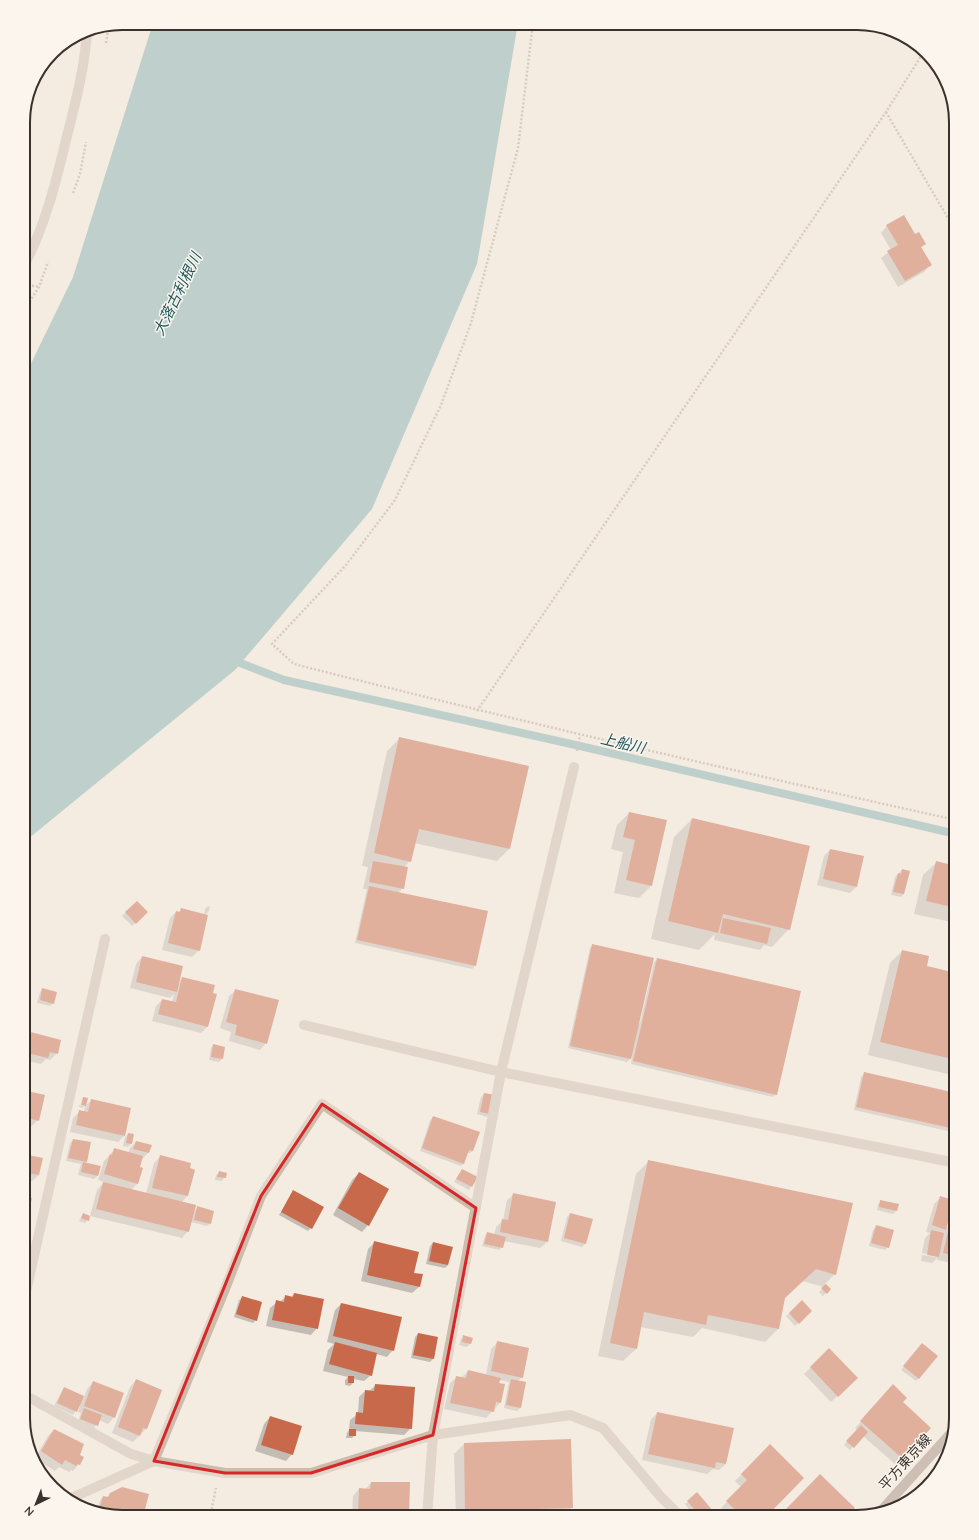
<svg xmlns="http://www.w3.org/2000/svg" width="979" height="1540" font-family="Quicksand,'Noto Sans JP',sans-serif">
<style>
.water{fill:#7fb0b2}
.shadow{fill:#0003;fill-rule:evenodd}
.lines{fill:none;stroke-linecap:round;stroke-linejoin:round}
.stream{stroke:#7fb0b2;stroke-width:8}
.building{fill:#c8694b}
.path{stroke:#b9a596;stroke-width:2.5;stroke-dasharray:2 2;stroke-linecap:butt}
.minor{stroke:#cdbbac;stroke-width:10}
.tertiary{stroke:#cdbbac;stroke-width:10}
.secondary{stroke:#a18a7d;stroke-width:10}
.marked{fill:none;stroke:#d62828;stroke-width:3;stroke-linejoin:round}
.labels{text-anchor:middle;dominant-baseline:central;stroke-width:3;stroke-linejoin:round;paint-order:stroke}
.street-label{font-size:14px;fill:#3b302b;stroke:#fbf5ee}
.water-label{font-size:15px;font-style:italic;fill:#1f5a5e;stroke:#fbf5ee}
.rim{fill:none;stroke:#3b302b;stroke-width:2}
</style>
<rect width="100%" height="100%" fill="#f4ebe1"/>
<!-- water -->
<path class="water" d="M 153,23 L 518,23 L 477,264 L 372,509 L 235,670 L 23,843 L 23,380 L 73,277 Z"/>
<!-- shadow -->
<g class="shadow">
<path d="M 887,226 L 915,236 L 925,244 L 920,248 L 930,265 L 924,272 L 898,287 L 881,258 L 891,250 L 881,233 Z"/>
<path d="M 400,738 L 509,849 L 497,861 L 414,843 L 410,861 L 404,867 L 403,888 L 398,893 L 486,912 L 475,966 L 472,969 L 355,943 L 367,889 L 363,889 L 368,867 L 362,866 L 387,751 Z"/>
<path d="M 629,813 L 651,886 L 639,898 L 614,893 L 623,852 L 611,849 L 617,825 Z"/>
<path d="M 692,819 L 789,929 L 772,947 L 764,945 L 760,950 L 714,940 L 715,934 L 699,950 L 651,939 L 674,837 Z"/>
<path d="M 830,850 L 856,887 L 850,893 L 817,885 L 824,856 Z"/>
<path d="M 936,863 L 956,867 L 956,923 L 914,914 L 923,875 Z"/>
<path d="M 902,870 L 909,872 L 904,894 L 901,897 L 891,895 L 895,877 Z"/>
<path d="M 137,902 L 147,912 L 132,926 L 122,916 Z"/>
<path d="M 208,906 L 210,907 L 209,911 L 205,915 L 199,950 L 192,957 L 162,950 L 170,918 L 176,912 L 179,912 L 181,909 L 204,915 L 205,909 Z"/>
<path d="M 593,945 L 638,1023 L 640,1023 L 654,962 L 657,959 L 776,1094 L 773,1097 L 631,1064 L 632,1057 L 627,1062 L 568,1048 L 590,948 Z"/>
<path d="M 902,951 L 926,967 L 956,974 L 956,1076 L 868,1055 L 890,963 Z"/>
<path d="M 142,957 L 178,982 L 182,978 L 208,1026 L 201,1033 L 152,1021 L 156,1006 L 162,1000 L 172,1002 L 174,994 L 170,998 L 130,988 L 136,964 Z"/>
<path d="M 43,989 L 53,1003 L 50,1006 L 37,1003 L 40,992 Z"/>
<path d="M 236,990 L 266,1043 L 260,1050 L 229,1041 L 231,1032 L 220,1028 L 229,996 Z"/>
<path d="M 23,1031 L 57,1053 L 50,1060 L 46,1059 L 41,1064 L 23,1060 Z"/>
<path d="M 214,1045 L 224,1048 L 222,1059 L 219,1062 L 209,1060 L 211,1048 Z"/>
<path d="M 864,1074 L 956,1094 L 956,1122 L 955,1129 L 952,1132 L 854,1110 L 861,1077 Z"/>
<path d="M 23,1091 L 38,1120 L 32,1126 L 23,1124 Z"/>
<path d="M 484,1094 L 490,1114 L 487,1117 L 477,1114 L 481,1097 Z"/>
<path d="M 92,1100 L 124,1136 L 118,1142 L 70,1132 L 73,1118 L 80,1111 L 84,1112 L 85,1106 Z"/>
<path d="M 79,1105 L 84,1106 L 83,1108 L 79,1107 Z"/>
<path d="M 433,1117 L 473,1151 L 470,1153 L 467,1153 L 464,1163 L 461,1166 L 420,1151 L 430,1120 Z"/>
<path d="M 128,1134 L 131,1144 L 128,1147 L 123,1146 L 125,1137 Z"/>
<path d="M 73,1140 L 90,1143 L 86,1163 L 97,1176 L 94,1179 L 78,1175 L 81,1164 L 66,1161 L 70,1143 Z"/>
<path d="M 136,1142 L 150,1146 L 148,1153 L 141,1160 L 137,1184 L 131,1190 L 146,1194 L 154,1163 L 160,1157 L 194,1170 L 187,1196 L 181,1203 L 193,1212 L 197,1208 L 210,1223 L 207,1226 L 191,1222 L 188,1231 L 182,1238 L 90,1216 L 97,1190 L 104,1182 L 98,1180 L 104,1161 L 115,1149 L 128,1153 L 130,1148 Z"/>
<path d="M 23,1155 L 39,1175 L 32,1181 L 25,1180 L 23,1182 Z"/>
<path d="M 649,1161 L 835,1274 L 825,1284 L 830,1289 L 823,1296 L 819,1292 L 824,1287 L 802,1281 L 783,1298 L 778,1329 L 765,1342 L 702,1328 L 693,1337 L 640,1327 L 636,1349 L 623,1361 L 598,1356 L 636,1174 Z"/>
<path d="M 462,1170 L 476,1177 L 469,1190 L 454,1182 Z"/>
<path d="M 219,1173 L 226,1174 L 222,1181 L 215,1180 L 216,1175 Z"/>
<path d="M 359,1173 L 368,1225 L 362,1232 L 333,1215 L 352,1180 Z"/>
<path d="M 293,1192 L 311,1228 L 308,1231 L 279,1215 Z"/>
<path d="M 514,1194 L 547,1242 L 540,1248 L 504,1241 L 502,1247 L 499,1250 L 482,1246 L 485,1236 L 488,1233 L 494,1235 L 496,1227 L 503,1220 L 507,1200 Z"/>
<path d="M 23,1197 L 29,1206 L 26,1209 L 23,1208 Z"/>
<path d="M 941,1197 L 956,1202 L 956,1270 L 951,1269 L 952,1263 L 937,1260 L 938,1257 L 932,1263 L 921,1261 L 922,1255 L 935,1257 L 935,1255 L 922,1253 L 925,1238 L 930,1233 L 926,1232 L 934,1204 ZM 947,1222 L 951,1223 L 945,1230 Z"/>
<path d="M 881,1201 L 897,1205 L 896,1211 L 893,1214 L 877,1210 L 878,1204 Z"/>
<path d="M 83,1214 L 88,1220 L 85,1223 L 79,1221 Z"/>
<path d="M 570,1214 L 585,1244 L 582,1247 L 561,1241 L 567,1217 Z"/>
<path d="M 876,1227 L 888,1247 L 885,1250 L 869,1246 L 873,1230 Z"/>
<path d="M 375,1242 L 413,1273 L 419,1287 L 412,1293 L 361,1281 L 368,1249 Z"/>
<path d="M 433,1243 L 448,1265 L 445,1268 L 426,1264 L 430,1246 Z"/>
<path d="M 294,1294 L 317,1328 L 311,1335 L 266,1326 L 270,1308 L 277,1302 L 280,1302 L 285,1297 L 290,1298 Z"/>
<path d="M 242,1298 L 256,1320 L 253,1323 L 234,1317 L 239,1300 Z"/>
<path d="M 802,1302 L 811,1311 L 795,1326 L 786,1316 Z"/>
<path d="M 341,1304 L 393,1350 L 387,1357 L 376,1354 L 371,1375 L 364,1381 L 353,1379 L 353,1383 L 350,1386 L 345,1385 L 345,1380 L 348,1377 L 323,1371 L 328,1350 L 334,1344 L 327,1342 L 335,1310 Z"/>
<path d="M 418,1334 L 437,1338 L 433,1359 L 430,1362 L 411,1358 L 415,1337 Z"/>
<path d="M 464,1336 L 470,1344 L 467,1347 L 459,1345 L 461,1339 Z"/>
<path d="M 498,1342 L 522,1377 L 518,1381 L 520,1408 L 517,1411 L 504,1408 L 509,1382 L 499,1380 L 498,1384 L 500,1403 L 486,1418 L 444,1409 L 450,1383 L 457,1377 L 461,1378 L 468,1371 L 486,1375 L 491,1349 Z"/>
<path d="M 919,1347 L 919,1378 L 916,1381 L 901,1370 Z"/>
<path d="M 829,1350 L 856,1378 L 831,1402 L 804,1374 Z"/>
<path d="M 136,1380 L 161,1390 L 146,1429 L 133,1442 L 112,1433 L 130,1387 Z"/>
<path d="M 93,1382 L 114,1417 L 108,1424 L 99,1420 L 94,1428 L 78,1422 L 81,1413 L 78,1412 L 80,1406 L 79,1405 L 73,1415 L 54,1406 L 62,1391 L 65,1388 L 84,1397 L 87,1389 Z"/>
<path d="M 376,1385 L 411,1428 L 404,1435 L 355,1431 L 355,1435 L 352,1438 L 346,1438 L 347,1433 L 349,1430 L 350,1420 L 358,1414 L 359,1397 L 365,1391 L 369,1391 Z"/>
<path d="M 887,1392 L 902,1402 L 930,1428 L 896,1465 L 863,1436 L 850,1450 L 844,1445 L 857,1430 L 855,1428 Z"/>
<path d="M 658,1413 L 726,1464 L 719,1470 L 713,1469 L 707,1474 L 642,1460 L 651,1419 Z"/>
<path d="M 270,1417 L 292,1454 L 286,1461 L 255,1451 L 264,1424 Z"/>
<path d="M 54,1430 L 78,1456 L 79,1464 L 73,1471 L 71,1470 L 69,1472 L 59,1467 L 55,1471 L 41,1462 L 37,1466 L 36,1465 L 39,1461 L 35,1458 L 48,1436 Z"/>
<path d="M 570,1440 L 572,1507 L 562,1517 L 456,1517 L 454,1454 L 464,1444 Z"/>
<path d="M 770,1446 L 765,1517 L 725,1517 L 728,1515 L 721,1508 L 741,1487 L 735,1481 Z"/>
<path d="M 820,1476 L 844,1517 L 779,1517 Z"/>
<path d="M 371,1483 L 408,1516 L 352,1517 L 353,1496 L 359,1489 L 364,1490 Z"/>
<path d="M 110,1494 L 142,1517 L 116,1517 L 97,1511 L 100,1500 L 103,1497 L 107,1498 Z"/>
<path d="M 688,1502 L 706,1517 L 695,1517 L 685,1504 Z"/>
</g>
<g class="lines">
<!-- stream -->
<path class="stream" d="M 230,659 L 284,680 L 580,746 L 956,834"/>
</g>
<!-- building -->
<g class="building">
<path d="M 904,215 L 915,234 L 919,232 L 926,244 L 921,247 L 932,265 L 905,281 L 887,251 L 898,245 L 886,225 Z"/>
<path d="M 399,737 L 529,766 L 510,849 L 419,829 L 411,862 L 374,853 Z"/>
<path d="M 629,812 L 667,820 L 652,886 L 626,880 L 635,840 L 623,837 Z"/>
<path d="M 692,818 L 810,846 L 790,930 L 723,914 L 718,933 L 668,921 Z"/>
<path d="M 830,849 L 864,856 L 857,887 L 823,879 Z"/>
<path d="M 373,861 L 408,867 L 404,889 L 369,882 Z"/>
<path d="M 936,861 L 956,866 L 956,908 L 926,901 Z"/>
<path d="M 902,869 L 910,871 L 904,894 L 893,892 L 898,873 L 901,874 Z"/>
<path d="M 369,886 L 488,911 L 476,966 L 357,940 Z"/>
<path d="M 137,901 L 148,912 L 136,924 L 125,912 Z"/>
<path d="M 181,908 L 208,915 L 200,951 L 168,943 L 176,911 L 180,912 Z"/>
<path d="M 723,918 L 771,928 L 767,944 L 720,933 Z"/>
<path d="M 592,944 L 654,958 L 631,1059 L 570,1046 Z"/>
<path d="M 902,950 L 929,956 L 927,966 L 956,973 L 956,1060 L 880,1042 Z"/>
<path d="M 142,956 L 183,966 L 177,992 L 136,982 Z"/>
<path d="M 657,958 L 801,991 L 777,1095 L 633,1061 Z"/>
<path d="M 182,977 L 215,985 L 213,993 L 217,994 L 208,1027 L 158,1014 L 162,999 L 176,1002 Z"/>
<path d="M 42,988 L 57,992 L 54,1004 L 40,1000 Z"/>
<path d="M 235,989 L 279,1000 L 267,1044 L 235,1035 L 237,1025 L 226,1022 Z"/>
<path d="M 23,1030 L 61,1040 L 58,1054 L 50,1052 L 48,1058 L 23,1052 Z"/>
<path d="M 213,1044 L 225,1047 L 223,1059 L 211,1057 Z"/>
<path d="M 864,1072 L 956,1093 L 955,1129 L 856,1107 Z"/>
<path d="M 23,1090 L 45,1095 L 39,1121 L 23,1117 Z"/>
<path d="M 484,1093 L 495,1095 L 491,1114 L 480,1112 Z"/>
<path d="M 83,1097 L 88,1098 L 86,1106 L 81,1105 Z"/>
<path d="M 91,1099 L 131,1108 L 125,1136 L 76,1125 L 79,1110 L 88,1112 Z"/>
<path d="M 433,1116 L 480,1132 L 473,1151 L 469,1150 L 464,1164 L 422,1148 Z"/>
<path d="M 128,1133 L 134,1134 L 132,1144 L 126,1143 Z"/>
<path d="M 73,1139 L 91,1142 L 87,1162 L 68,1158 Z"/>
<path d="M 136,1141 L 152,1145 L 149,1153 L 133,1149 Z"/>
<path d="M 114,1148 L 143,1156 L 140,1167 L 143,1168 L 138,1184 L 104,1174 L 110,1154 L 112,1155 Z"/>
<path d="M 23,1154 L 43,1158 L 39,1175 L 27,1173 L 26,1181 L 23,1180 Z"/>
<path d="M 160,1155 L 191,1163 L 190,1168 L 195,1170 L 188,1196 L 152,1188 Z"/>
<path d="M 648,1160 L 853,1203 L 836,1275 L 816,1269 L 785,1298 L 779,1329 L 708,1315 L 706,1325 L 644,1312 L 637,1349 L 610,1343 Z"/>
<path d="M 83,1162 L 101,1166 L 98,1176 L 81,1172 Z"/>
<path d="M 462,1169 L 478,1177 L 472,1187 L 456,1179 Z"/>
<path d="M 219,1171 L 227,1173 L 226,1178 L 217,1177 Z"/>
<path d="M 359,1172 L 389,1189 L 369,1226 L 338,1208 Z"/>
<path d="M 103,1182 L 196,1205 L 189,1232 L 96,1209 Z"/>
<path d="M 293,1190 L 324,1207 L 312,1229 L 281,1212 Z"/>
<path d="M 513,1193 L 556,1202 L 548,1242 L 500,1232 L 502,1219 L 508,1220 Z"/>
<path d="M 23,1196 L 32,1198 L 30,1207 L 23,1205 Z"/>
<path d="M 940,1196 L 956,1201 L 956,1217 L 950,1215 L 946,1230 L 932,1225 Z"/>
<path d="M 880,1200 L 899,1204 L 897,1211 L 879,1207 Z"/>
<path d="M 197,1206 L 214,1211 L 211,1224 L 194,1220 Z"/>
<path d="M 83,1213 L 90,1216 L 89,1221 L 81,1218 Z"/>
<path d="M 570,1213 L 593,1219 L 586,1244 L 564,1238 Z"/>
<path d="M 954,1220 L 956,1220 L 956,1256 L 943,1253 L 950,1223 L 953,1224 Z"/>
<path d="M 876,1225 L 894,1230 L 889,1248 L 871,1243 Z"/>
<path d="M 931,1230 L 944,1233 L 939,1257 L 927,1255 Z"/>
<path d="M 487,1232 L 506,1237 L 503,1248 L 484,1244 Z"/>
<path d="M 374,1241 L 419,1252 L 414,1273 L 423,1274 L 420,1287 L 367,1275 Z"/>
<path d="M 433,1242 L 453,1247 L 448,1265 L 429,1261 Z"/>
<path d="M 826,1284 L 831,1289 L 827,1294 L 821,1288 Z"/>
<path d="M 294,1293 L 324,1299 L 318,1329 L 272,1320 L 276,1300 L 284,1302 L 285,1295 L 293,1297 Z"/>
<path d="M 242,1296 L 262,1302 L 257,1321 L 236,1314 Z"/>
<path d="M 802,1300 L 812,1311 L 799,1324 L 789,1313 Z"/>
<path d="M 341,1303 L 402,1317 L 394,1351 L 333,1336 Z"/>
<path d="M 418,1333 L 438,1337 L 434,1359 L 413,1355 Z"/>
<path d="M 463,1335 L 473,1338 L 471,1344 L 462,1342 Z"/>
<path d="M 497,1341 L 529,1348 L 523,1378 L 491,1371 Z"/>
<path d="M 335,1342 L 377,1353 L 372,1376 L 329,1364 Z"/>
<path d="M 922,1343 L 938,1356 L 919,1379 L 903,1366 Z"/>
<path d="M 829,1348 L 858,1378 L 838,1397 L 810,1367 Z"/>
<path d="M 468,1370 L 501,1378 L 499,1383 L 505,1384 L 501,1403 L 496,1402 L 494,1412 L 450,1403 L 456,1376 L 466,1378 Z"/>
<rect x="348" y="1376" width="6" height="7"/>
<path d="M 136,1379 L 162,1390 L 147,1429 L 143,1428 L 140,1436 L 118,1427 Z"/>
<path d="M 511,1379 L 526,1382 L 521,1408 L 506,1405 Z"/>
<path d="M 93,1381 L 124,1393 L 115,1418 L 84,1406 Z"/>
<path d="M 375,1384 L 415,1387 L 412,1429 L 355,1424 L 356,1412 L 363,1413 L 365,1390 L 374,1391 Z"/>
<path d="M 893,1384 L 907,1398 L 903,1402 L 931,1428 L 903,1459 L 860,1421 Z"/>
<path d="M 64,1387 L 84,1396 L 77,1412 L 57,1403 Z"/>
<path d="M 84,1408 L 102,1415 L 98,1426 L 80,1419 Z"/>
<path d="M 657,1412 L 734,1428 L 726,1464 L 716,1462 L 715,1468 L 648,1454 Z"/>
<path d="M 270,1416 L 302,1426 L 293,1455 L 261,1445 Z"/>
<path d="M 861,1425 L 868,1432 L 854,1448 L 846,1441 Z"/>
<path d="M 54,1429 L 84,1444 L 80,1455 L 84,1457 L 80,1465 L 77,1464 L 76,1466 L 65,1460 L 62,1465 L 41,1451 Z"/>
<rect x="349" y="1429" width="7" height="7"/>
<path d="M 571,1439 L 573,1508 L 465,1511 L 464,1443 Z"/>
<path d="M 770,1444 L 804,1478 L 766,1517 L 743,1517 L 726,1501 L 747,1480 L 741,1474 Z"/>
<path d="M 820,1474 L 855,1508 L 846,1517 L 795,1517 L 786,1509 Z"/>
<path d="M 371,1482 L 410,1482 L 409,1516 L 358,1515 L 359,1488 L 370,1489 Z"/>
<path d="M 122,1487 L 149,1494 L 143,1517 L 126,1517 L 99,1510 L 103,1496 L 108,1497 L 110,1493 Z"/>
<path d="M 697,1492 L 713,1511 L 707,1517 L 701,1517 L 687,1501 Z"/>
</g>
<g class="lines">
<!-- path -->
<g class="path">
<path d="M 533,23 L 518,148 L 471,323 L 441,405 L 395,500 L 346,565 L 272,644 L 294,664 C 514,720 734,771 956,820"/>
<path d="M 106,43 L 109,26"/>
<path d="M 886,112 L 956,232"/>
<path d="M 73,193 L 80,174 L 86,142"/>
<path d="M 28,285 L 39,287"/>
<path d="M 23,312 L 39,287 L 48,262"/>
<path d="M 477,711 L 886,112 L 923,53"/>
<path d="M 577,751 L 580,735"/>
<path d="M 210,1517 L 216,1488"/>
</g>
<!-- minor -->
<g class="minor">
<path d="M 23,267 C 44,230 56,182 66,140 C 75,104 85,68 87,30"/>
<path d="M 304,1025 L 501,1072 L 433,1435 L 427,1517"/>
<path d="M 23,1305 L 105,939"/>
<path d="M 23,1394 L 131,1454 L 154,1461 L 225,1473 L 311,1473 L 433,1435 L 570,1415 L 603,1428 L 661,1497 L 681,1517"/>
<path d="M 67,1500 L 154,1461 L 225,1289 L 261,1196 L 322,1104 L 476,1208"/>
</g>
<!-- tertiary -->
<path class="tertiary" d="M 574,767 L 501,1072 L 956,1163"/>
<!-- secondary -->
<path class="secondary" d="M 880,1512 L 952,1432"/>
</g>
<!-- marked area -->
<path d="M0 0H979V1540H0ZM 322,1104 L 476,1208 L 433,1435 L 311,1473 L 225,1473 L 154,1461 L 261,1196 Z" fill="#f4ebe1" fill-opacity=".55" fill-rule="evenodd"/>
<path class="marked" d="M 322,1104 L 476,1208 L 433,1435 L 311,1473 L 225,1473 L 154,1461 L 261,1196 Z"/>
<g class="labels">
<!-- street labels -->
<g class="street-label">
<text transform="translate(905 1462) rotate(-48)">平方東京線</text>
</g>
<!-- water labels -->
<g class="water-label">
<text transform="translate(177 294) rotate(-64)">大落古利根川</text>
<text transform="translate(623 743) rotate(13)">上船川</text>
</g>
</g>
<!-- crop -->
<path d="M0 0H979V1540H0ZM122 30H857A92 92 0 0 1 949 122V1418A92 92 0 0 1 857 1510H122A92 92 0 0 1 30 1418V122A92 92 0 0 1 122 30Z" fill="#fbf5ee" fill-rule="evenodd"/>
<path class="rim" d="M122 30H857A92 92 0 0 1 949 122V1418A92 92 0 0 1 857 1510H122A92 92 0 0 1 30 1418V122A92 92 0 0 1 122 30Z"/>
<!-- north arrow -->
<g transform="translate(36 1504) rotate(223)" stroke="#fbf5ee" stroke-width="3" paint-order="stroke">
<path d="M0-3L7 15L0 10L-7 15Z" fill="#3b302b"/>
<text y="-6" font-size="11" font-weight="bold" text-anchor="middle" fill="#3b302b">N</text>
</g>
</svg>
